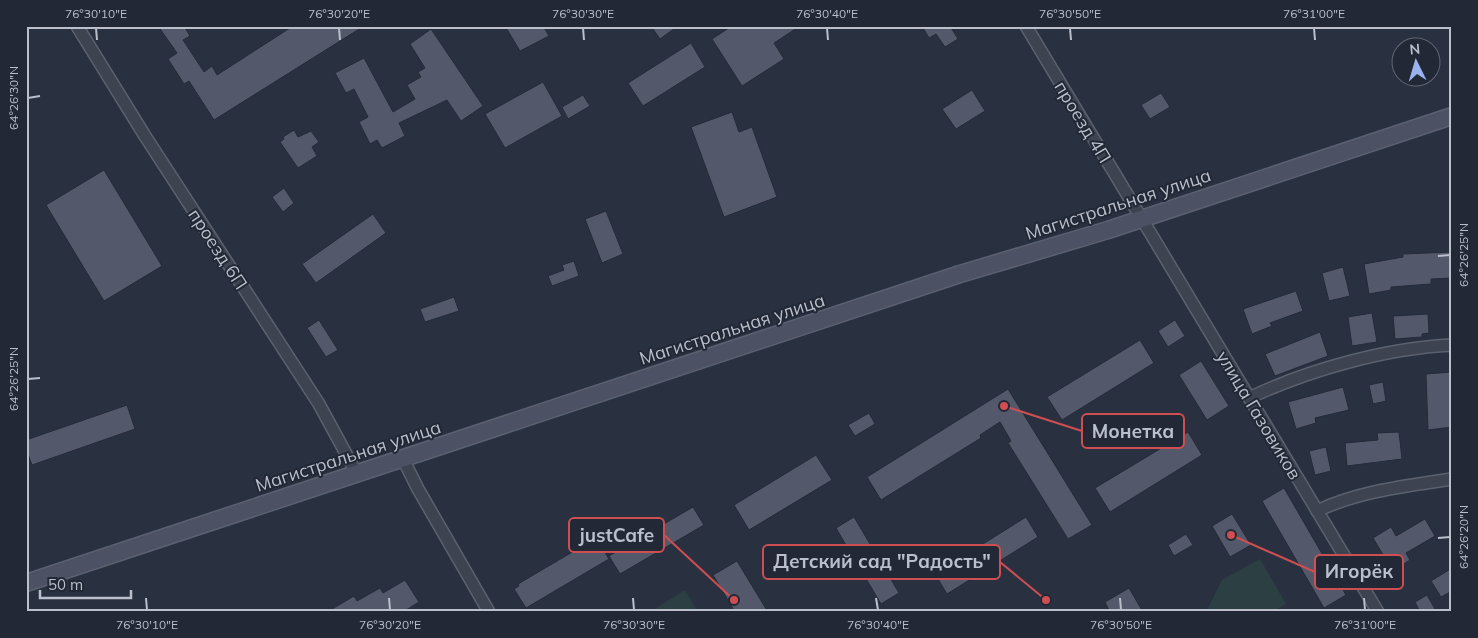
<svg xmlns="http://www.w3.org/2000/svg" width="1478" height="638" font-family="Mulish,sans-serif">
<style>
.green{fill:#2c3f43}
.building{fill:#53596b;stroke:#242a38}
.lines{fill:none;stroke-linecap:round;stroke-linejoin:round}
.minor-casing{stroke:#5b616e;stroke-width:14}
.secondary-casing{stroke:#5b616e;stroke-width:19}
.minor{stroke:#3d4351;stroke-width:11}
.secondary{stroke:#4c5263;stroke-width:16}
.ticks{fill:none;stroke:#babfcb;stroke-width:2}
.labels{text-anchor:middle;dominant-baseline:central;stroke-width:4;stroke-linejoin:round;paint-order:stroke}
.street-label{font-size:18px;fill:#babfcb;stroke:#222836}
.leader{fill:none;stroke:#cf4e51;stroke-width:2}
.callout-dot{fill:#cf4e51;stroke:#222836;stroke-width:2}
.callout{fill:#222836;stroke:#cf4e51;stroke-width:2}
.callout-label{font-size:19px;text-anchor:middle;font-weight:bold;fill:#babfcb}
.neatline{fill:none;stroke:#babfcb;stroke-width:2}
.ticks-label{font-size:12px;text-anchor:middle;fill:#babfcb}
</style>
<rect width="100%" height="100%" fill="#293141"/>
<!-- green -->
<g class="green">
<path d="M 1260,559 L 1286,604 L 1273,612 L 1206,612 L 1222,580 Z"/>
<path d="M 685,590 L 698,612 L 650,612 Z"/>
</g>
<!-- building -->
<g class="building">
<path d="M 158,26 L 184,26 L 190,36 L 183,40 L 204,72 L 212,66 L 217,75 L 293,26 L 364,26 L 214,120 L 189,81 L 184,84 L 168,59 L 177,53 Z"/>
<path d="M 505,26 L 543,26 L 549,36 L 520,51 Z"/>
<path d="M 651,26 L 678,26 L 660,39 Z"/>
<path d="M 732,26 L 800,26 L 774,43 L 784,59 L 742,86 L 712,39 Z"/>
<path d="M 922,26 L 950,26 L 958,39 L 945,47 L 936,34 L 929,38 Z"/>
<path d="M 431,29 L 483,106 L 461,121 L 447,100 L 399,123 L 405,136 L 382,148 L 377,140 L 370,144 L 359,122 L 368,117 L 354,89 L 346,93 L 335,73 L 364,58 L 393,112 L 415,99 L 407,85 L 421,77 L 418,72 L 425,68 L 410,44 Z"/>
<path d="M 691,43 L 705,67 L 643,106 L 628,83 Z"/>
<path d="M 543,82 L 562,116 L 505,148 L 485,114 Z"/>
<path d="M 972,90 L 985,111 L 956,129 L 942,109 Z"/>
<path d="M 1161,93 L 1170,107 L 1150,119 L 1141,105 Z"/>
<path d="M 583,95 L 590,106 L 568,119 L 562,107 Z"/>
<path d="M 732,112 L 739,132 L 752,127 L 777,197 L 724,217 L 691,127 Z"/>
<path d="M 294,130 L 298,137 L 311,131 L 319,142 L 312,147 L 317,156 L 298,168 L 280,142 L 284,139 L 283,137 Z"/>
<path d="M 104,170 L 162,266 L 104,301 L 46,205 Z"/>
<path d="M 284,188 L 294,203 L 283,212 L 272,197 Z"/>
<path d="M 606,211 L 623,254 L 602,263 L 585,219 Z"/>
<path d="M 373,214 L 386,233 L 316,283 L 302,264 Z"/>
<path d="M 1452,252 L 1452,278 L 1431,279 L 1431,284 L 1391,287 L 1391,290 L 1369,294 L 1364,264 L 1403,257 L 1403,254 Z"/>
<path d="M 574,261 L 579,276 L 552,286 L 548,276 L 564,270 L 562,265 Z"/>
<path d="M 1343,267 L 1350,296 L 1329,301 L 1322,273 Z"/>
<path d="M 1296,291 L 1303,311 L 1270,323 L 1272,326 L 1252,334 L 1243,309 Z"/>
<path d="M 454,297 L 459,311 L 425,322 L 420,309 Z"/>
<path d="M 1372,313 L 1377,342 L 1352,346 L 1348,317 Z"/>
<path d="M 1428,314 L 1429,333 L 1422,334 L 1422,337 L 1395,339 L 1393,316 Z"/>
<path d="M 319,320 L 338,350 L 326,357 L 307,328 Z"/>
<path d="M 1175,320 L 1185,336 L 1168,347 L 1158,331 Z"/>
<path d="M 1320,332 L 1328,356 L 1275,376 L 1265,354 Z"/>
<path d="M 1140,340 L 1154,363 L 1062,420 L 1047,397 Z"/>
<path d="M 1201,361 L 1229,406 L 1207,420 L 1179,375 Z"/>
<path d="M 1452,372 L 1452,396 L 1450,396 L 1452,427 L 1428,430 L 1426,374 Z"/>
<path d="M 1383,382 L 1386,401 L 1373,404 L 1369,385 Z"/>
<path d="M 1343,387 L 1349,410 L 1315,418 L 1316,423 L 1296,429 L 1288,402 Z"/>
<path d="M 1008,389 L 1092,525 L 1068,539 L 1008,443 L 1011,441 L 1000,422 L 980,435 L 981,438 L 881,500 L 867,477 Z"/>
<path d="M 127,405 L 135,429 L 32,465 L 26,449 L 26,440 Z"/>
<path d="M 869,413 L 875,424 L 855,436 L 848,425 Z"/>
<path d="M 1188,432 L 1202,455 L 1110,512 L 1095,488 Z"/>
<path d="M 1399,432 L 1402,459 L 1347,466 L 1345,443 L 1378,440 L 1377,433 Z"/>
<path d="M 1326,447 L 1331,471 L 1315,475 L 1309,451 Z"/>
<path d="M 816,455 L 832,480 L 749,530 L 734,505 Z"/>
<path d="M 1284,488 L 1346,595 L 1324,608 L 1262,501 Z"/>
<path d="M 693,507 L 704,525 L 620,574 L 609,556 Z"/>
<path d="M 1232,514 L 1251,545 L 1230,557 L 1212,526 Z"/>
<path d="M 854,517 L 899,593 L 881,604 L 836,528 Z"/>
<path d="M 1026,517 L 1038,537 L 947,594 L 935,574 Z"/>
<path d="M 1425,519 L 1435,536 L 1406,553 L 1410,560 L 1393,571 L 1373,538 L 1391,527 L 1396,536 Z"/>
<path d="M 1186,534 L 1193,545 L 1174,556 L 1168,545 Z"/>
<path d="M 597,540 L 609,559 L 526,608 L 514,589 L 519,586 L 518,584 L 591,541 L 592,543 Z"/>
<path d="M 737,561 L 768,612 L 735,612 L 713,575 Z"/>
<path d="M 1452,568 L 1452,591 L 1441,597 L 1431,581 Z"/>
<path d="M 405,580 L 419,602 L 403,612 L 327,612 L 354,596 L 357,601 L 380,588 L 383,593 Z"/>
<path d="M 1129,588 L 1143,612 L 1110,612 L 1105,602 Z"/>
<path d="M 1427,595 L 1435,609 L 1430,612 L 1420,612 L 1415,602 Z"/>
</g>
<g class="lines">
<defs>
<g id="minor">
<path d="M 77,26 L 145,136 L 319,404 L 357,474"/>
<path d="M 1026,26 L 1378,612"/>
<path d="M 1249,398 C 1308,370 1386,348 1452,345"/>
<path d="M 403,459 L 418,489 L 489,612"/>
<path d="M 1317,511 C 1359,491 1406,486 1452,479"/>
</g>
<path id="secondary" d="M 26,583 L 960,274 L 1108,230 L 1452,116"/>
</defs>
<!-- minor casing -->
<use href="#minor" class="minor-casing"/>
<!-- secondary casing -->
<use href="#secondary" class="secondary-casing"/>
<!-- minor -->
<use href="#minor" class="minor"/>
<!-- secondary -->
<use href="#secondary" class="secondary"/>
</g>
<!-- ticks -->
<path class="ticks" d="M 96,28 L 97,40M 339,28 L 340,40M 583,28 L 584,40M 827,28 L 828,40M 1070,28 L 1071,40M 1314,28 L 1315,40M 28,98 L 40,96M 1438,256 L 1450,255M 28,379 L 40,378M 1438,538 L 1450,537M 146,598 L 147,610M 389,598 L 390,610M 633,598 L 634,610M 876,598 L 878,610M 1120,598 L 1121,610M 1364,598 L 1365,610"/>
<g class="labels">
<!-- street labels -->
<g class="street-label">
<text transform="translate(1083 122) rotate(59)">проезд 4П</text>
<text transform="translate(1118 204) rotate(-18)">Магистральная улица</text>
<text transform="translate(218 249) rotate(57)">проезд 6П</text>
<text transform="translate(732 329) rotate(-18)">Магистральная улица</text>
<text transform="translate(1259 415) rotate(59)">улица Газовиков</text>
<text transform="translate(348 456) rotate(-18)">Магистральная улица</text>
</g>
</g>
<!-- callouts -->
<path class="leader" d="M1004 406L1082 431M734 600L664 535M1046 600L1000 562M1231 535L1315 572"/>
<g class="callout-dot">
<circle cx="1004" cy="406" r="5"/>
<circle cx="734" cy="600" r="5"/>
<circle cx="1046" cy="600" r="5"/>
<circle cx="1231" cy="535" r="5"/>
</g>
<g class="callout">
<rect x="1082" y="414" width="102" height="34" rx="5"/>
<rect x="569" y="518" width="95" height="34" rx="5"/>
<rect x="763" y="545" width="237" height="34" rx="5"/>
<rect x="1315" y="555" width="88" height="34" rx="5"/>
</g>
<g class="callout-label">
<text x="1133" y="438">Монетка</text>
<text x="617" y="542">justCafe</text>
<text x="882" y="568">Детский сад "Радость"</text>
<text x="1359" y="578">Игорёк</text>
</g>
<!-- border -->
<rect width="1478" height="638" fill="none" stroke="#222836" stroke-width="55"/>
<!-- north arrow -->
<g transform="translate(1416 62) rotate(355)"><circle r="24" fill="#222836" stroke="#5f6472"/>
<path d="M0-4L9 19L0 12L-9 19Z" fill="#9ab2f0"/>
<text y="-8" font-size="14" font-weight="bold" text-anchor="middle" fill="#babfcb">N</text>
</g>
<!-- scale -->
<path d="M40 590v8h91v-8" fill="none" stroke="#babfcb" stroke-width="2.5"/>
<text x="48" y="590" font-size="15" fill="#babfcb" stroke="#222836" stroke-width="4" paint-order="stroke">50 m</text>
<rect x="28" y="28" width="1422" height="582" class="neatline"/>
<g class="ticks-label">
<text x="96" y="18">76°30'10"E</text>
<text x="339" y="18">76°30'20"E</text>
<text x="583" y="18">76°30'30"E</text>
<text x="827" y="18">76°30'40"E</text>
<text x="1070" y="18">76°30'50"E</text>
<text x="1314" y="18">76°31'00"E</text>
<text transform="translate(14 98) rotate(-90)" y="4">64°26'30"N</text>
<text transform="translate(1464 255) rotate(-90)" y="4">64°26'25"N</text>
<text transform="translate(14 379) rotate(-90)" y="4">64°26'25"N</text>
<text transform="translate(1464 537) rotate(-90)" y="4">64°26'20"N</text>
<text x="147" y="629">76°30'10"E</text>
<text x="390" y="629">76°30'20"E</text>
<text x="634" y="629">76°30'30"E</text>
<text x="878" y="629">76°30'40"E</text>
<text x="1121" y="629">76°30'50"E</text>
<text x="1365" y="629">76°31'00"E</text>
</g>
</svg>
